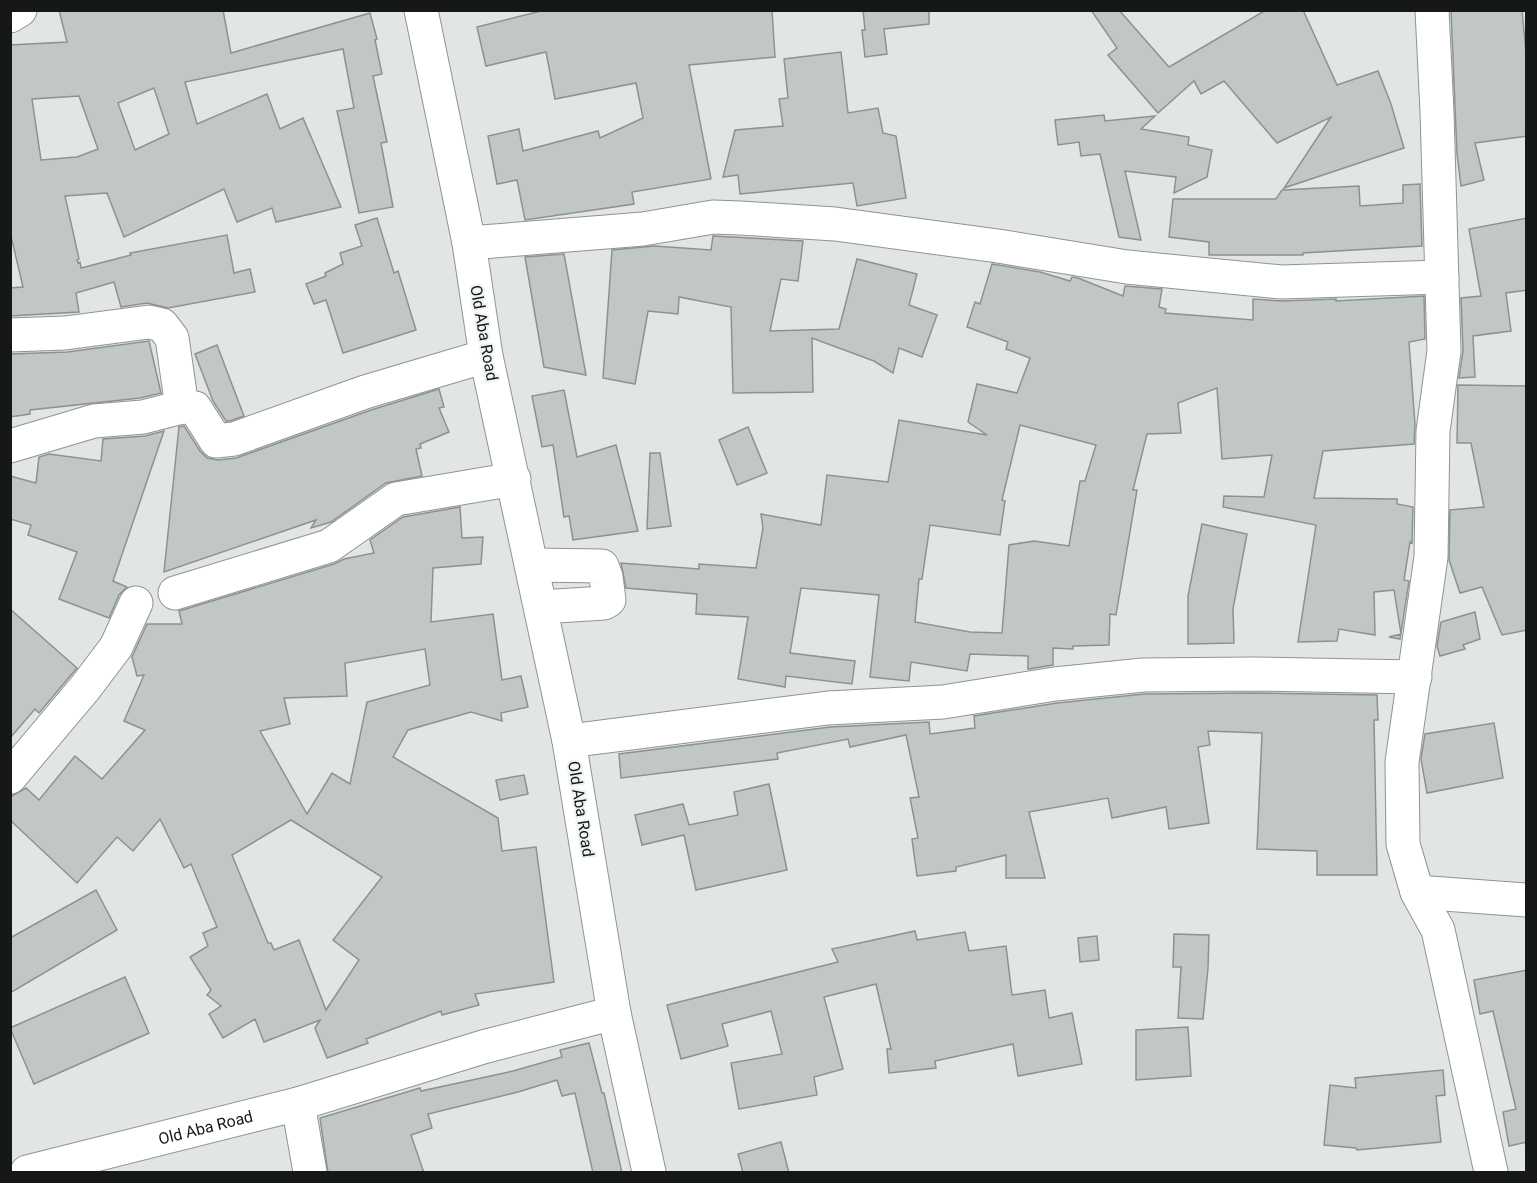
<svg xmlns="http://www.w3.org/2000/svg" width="1537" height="1183" font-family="Roboto,sans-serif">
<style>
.building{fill:#c1c7c4;stroke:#8d9290;stroke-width:1.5;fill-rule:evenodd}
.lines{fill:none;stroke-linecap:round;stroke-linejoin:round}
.minor-casing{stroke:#8f9492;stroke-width:35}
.major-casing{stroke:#8f9492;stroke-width:35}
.minor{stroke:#fff;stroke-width:33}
.major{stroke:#fff;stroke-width:33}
.labels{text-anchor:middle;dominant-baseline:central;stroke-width:4.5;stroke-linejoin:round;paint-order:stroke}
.street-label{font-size:16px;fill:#161817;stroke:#eef4f1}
</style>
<rect width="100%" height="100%" fill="#e1e6e4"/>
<!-- building -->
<g class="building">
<path d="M 59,10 L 223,10 L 231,53 L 370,13 L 377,39 L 375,40 L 382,74 L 373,76 L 387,142 L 381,143 L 393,207 L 359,213 L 337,111 L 354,108 L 343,49 L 185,82 L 197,124 L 267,94 L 280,129 L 303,118 L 341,207 L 276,222 L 272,208 L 237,222 L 224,189 L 124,237 L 107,193 L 65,196 L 79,259 L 77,260 L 78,263 L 80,262 L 81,268 L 131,255 L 130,253 L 227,235 L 234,273 L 250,269 L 255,292 L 168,308 L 147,303 L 121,307 L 114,282 L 76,293 L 79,312 L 10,316 L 10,288 L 23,287 L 10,232 L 10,45 L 67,42 ZM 154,88 L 169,134 L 135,150 L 118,103 ZM 79,96 L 98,149 L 77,157 L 41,160 L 32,99 Z"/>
<path d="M 545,10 L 772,10 L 775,57 L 689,65 L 711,179 L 632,192 L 634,204 L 525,220 L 517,180 L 497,184 L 488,136 L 519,129 L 523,151 L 598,131 L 600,138 L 643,118 L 636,83 L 555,99 L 546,52 L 486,66 L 477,27 Z"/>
<path d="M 863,10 L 929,10 L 929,24 L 884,29 L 887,54 L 865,57 L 862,30 L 865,30 Z"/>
<path d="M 1091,10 L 1119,10 L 1169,67 L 1266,10 L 1303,10 L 1337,85 L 1378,71 L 1391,104 L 1404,148 L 1284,188 L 1331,117 L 1277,143 L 1224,81 L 1201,94 L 1194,81 L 1158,113 L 1108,55 L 1117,48 Z"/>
<path d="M 1451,10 L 1522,10 L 1527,64 L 1527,136 L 1475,143 L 1484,180 L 1461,186 L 1457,154 Z"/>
<path d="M 841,52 L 848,113 L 878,108 L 883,133 L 896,136 L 906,198 L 857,206 L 853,183 L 740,194 L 738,175 L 723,177 L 735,130 L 783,126 L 779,99 L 788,98 L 784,59 Z"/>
<path d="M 1104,115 L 1105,121 L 1155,116 L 1141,129 L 1189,137 L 1188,145 L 1212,150 L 1207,177 L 1174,193 L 1176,177 L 1125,171 L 1141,240 L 1119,237 L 1100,154 L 1081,156 L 1079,142 L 1058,145 L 1055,120 Z"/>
<path d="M 1420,184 L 1422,246 L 1303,253 L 1303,255 L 1209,255 L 1209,242 L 1169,237 L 1173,199 L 1276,199 L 1282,190 L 1359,186 L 1360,206 L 1403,203 L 1403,185 Z"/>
<path d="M 377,218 L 394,273 L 398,271 L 416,330 L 343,353 L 326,300 L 314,304 L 306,284 L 326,276 L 325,273 L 343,264 L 340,253 L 362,246 L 355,225 Z"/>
<path d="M 1527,218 L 1527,290 L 1506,293 L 1511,331 L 1473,336 L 1475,377 L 1459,378 L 1463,351 L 1461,298 L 1481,296 L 1469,229 Z"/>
<path d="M 713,236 L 803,241 L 798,281 L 781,279 L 770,331 L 839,329 L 857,259 L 917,274 L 909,305 L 937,315 L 922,357 L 899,348 L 893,373 L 874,361 L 812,338 L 813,392 L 733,393 L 731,307 L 679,297 L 678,314 L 648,311 L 635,384 L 603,378 L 612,250 L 654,246 L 711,250 Z"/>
<path d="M 564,254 L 586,375 L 544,367 L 525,257 Z"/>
<path d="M 992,264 L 1040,272 L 1070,281 L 1072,277 L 1078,278 L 1123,296 L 1125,286 L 1162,289 L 1159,307 L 1166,309 L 1165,313 L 1253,320 L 1253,299 L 1281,301 L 1336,299 L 1336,301 L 1424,296 L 1425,339 L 1409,342 L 1415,425 L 1414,444 L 1323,451 L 1314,498 L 1397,499 L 1397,504 L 1413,507 L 1412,543 L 1410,542 L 1404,580 L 1409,581 L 1400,639 L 1389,637 L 1401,634 L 1394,590 L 1374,592 L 1375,635 L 1339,629 L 1337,641 L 1298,642 L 1316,525 L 1223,507 L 1224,496 L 1264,497 L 1272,455 L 1222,459 L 1217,388 L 1178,403 L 1181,433 L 1147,434 L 1133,490 L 1137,490 L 1116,615 L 1110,614 L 1109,645 L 1073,646 L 1073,649 L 1053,648 L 1053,665 L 1028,669 L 1028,656 L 970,654 L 967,671 L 911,662 L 909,681 L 870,677 L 879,595 L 801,588 L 790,653 L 855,661 L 852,684 L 786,676 L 785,687 L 738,679 L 748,617 L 696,614 L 697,594 L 626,588 L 621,563 L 699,569 L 699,564 L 756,568 L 763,528 L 761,514 L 821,525 L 827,475 L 888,482 L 899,420 L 987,435 L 968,422 L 977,384 L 1017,393 L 1030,358 L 1006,349 L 1008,342 L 967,327 L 975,302 L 980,304 ZM 1020,425 L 1096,445 L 1085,481 L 1080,481 L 1069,546 L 1034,541 L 1009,545 L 1002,633 L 970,632 L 915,622 L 919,579 L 922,579 L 930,525 L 1000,535 L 1005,501 L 1002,500 Z"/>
<path d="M 149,341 L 161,393 L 140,398 L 30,410 L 30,414 L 10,417 L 10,354 L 67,352 Z"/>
<path d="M 217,345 L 244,416 L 230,421 L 226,421 L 213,401 L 195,354 Z"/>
<path d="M 1458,385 L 1526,386 L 1527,630 L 1502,635 L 1482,587 L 1460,593 L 1449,560 L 1450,510 L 1484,507 L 1471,443 L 1457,443 Z"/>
<path d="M 439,389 L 444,407 L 439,408 L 449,432 L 420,444 L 421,448 L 416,449 L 422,476 L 386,483 L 331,522 L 311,528 L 316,520 L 164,572 L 179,427 L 184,426 L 200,451 L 207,458 L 218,460 L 236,458 L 371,410 Z"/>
<path d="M 564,390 L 577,457 L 616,445 L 638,531 L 573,540 L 569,516 L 564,517 L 553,445 L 542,447 L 532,396 Z"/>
<path d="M 748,427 L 767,473 L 737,485 L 719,440 Z"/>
<path d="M 164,431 L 113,581 L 127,587 L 119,595 L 109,618 L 59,599 L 77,552 L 28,535 L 31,525 L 10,519 L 10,476 L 36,483 L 39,457 L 49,454 L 101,461 L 103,439 L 145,436 Z"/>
<path d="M 650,453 L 660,453 L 671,526 L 647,529 Z"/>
<path d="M 460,507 L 462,538 L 483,537 L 481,564 L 433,568 L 431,622 L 493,614 L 502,680 L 521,676 L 528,707 L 501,713 L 502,721 L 471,712 L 408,730 L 393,757 L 498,818 L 502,851 L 536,847 L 554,982 L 475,994 L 479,1005 L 442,1015 L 441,1011 L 366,1039 L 368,1043 L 327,1058 L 315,1028 L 320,1020 L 264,1042 L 255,1019 L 223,1038 L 209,1014 L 221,1006 L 207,995 L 211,990 L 190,957 L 208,946 L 203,933 L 217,927 L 191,864 L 184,868 L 160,819 L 133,851 L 117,837 L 77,883 L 10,820 L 10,797 L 26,788 L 39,800 L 75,756 L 102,779 L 145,730 L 124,721 L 144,675 L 137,676 L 132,657 L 147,624 L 182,624 L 179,611 L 334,564 L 344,559 L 374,553 L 370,540 L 403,517 ZM 425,649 L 430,685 L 367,702 L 350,784 L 332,773 L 307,814 L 260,731 L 290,724 L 284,698 L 347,696 L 345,663 ZM 291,820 L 382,877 L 333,940 L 359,960 L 326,1010 L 299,940 L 274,950 L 271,943 L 268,943 L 232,855 Z"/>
<path d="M 1202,524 L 1247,534 L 1233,609 L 1234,643 L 1188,644 L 1188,596 Z"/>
<path d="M 10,609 L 77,668 L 39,713 L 35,709 L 10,738 Z"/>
<path d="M 1475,612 L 1480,639 L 1463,645 L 1465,649 L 1440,656 L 1437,646 L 1441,622 Z"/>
<path d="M 1252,693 L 1377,695 L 1378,720 L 1374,720 L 1377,875 L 1317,875 L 1317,851 L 1257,849 L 1262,733 L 1208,731 L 1210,745 L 1198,747 L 1209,823 L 1169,829 L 1166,807 L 1112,818 L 1108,798 L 1029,812 L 1045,878 L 1006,878 L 1006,855 L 956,867 L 956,871 L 917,876 L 912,839 L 918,838 L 910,798 L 919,797 L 906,735 L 850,747 L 848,739 L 777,753 L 778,759 L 621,778 L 619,754 L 830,727 L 929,722 L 930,734 L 975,728 L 974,716 L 1057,703 L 1144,694 Z"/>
<path d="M 1494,723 L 1503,778 L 1427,793 L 1421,759 L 1425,734 Z"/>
<path d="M 524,775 L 528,794 L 500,800 L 496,780 Z"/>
<path d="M 769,784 L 787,870 L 696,890 L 684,835 L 642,845 L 635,815 L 683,804 L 689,825 L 738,815 L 734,792 Z"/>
<path d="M 96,890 L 117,930 L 10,993 L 10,938 Z"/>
<path d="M 915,931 L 917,940 L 965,932 L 969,951 L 1006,946 L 1012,995 L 1045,990 L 1049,1018 L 1072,1013 L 1082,1064 L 1018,1076 L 1013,1044 L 935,1061 L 936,1068 L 889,1073 L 887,1049 L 891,1049 L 876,984 L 824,997 L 843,1069 L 814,1077 L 817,1095 L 739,1109 L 731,1063 L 782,1054 L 771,1011 L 722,1024 L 728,1046 L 681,1059 L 667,1005 L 838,962 L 832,949 Z"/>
<path d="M 1174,934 L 1209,935 L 1208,968 L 1203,1019 L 1178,1018 L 1181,967 L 1173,967 Z"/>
<path d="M 1097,936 L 1099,960 L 1080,962 L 1078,938 Z"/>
<path d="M 1527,970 L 1527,1142 L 1509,1146 L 1503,1112 L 1516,1109 L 1493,1011 L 1480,1014 L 1474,980 Z"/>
<path d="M 125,977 L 149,1033 L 34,1084 L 10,1028 Z"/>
<path d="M 1188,1027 L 1191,1076 L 1136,1080 L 1136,1030 Z"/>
<path d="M 589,1043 L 602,1093 L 604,1093 L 622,1173 L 593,1173 L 575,1093 L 562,1096 L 557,1080 L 518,1092 L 428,1114 L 432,1128 L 411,1135 L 424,1173 L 328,1173 L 320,1118 L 420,1088 L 421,1091 L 513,1071 L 562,1057 L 560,1050 Z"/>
<path d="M 1443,1070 L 1445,1095 L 1436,1096 L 1441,1142 L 1357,1150 L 1356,1148 L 1324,1145 L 1330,1085 L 1356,1088 L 1355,1078 Z"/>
<path d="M 781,1142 L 789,1173 L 743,1173 L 738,1154 Z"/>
</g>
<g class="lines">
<defs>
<g id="minor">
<path d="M 1432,10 L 1437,112 L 1444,351 L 1433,431 L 1431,557 L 1402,762 L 1403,844 L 1417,892 L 1526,900"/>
<path d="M 10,16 L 20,10"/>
<path d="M 469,243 L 643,229 L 713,217 L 740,218 L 835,224 L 998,246 L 1127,267 L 1281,282 L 1442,277"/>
<path d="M 10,335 L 65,333 L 149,322 L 162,325 L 172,338 L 182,407"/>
<path d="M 10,446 L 94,421 L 143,417 L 182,407 L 195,408 L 216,441 L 234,439 L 365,392 L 486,356"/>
<path d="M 532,565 L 602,566 L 606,577 L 609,600 L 604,603 L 541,607"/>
<path d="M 175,593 L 329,546 L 396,499 L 514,479"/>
<path d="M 569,741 L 828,708 L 943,702 L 1055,684 L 1143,675 L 1252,674 L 1415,677"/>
<path d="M 10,777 L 85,688 L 116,647 L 136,603"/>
<path d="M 1417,892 L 1438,930 L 1491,1172"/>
<path d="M 614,1013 L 649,1172"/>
<path d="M 298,1104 L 310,1172"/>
</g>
<g id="major">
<path id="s1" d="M 27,1172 L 298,1104 L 483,1047 L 614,1013 L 569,741 L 486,356 L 469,243 L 421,10"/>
</g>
</defs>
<!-- minor casing -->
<use href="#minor" class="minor-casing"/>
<!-- major casing -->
<use href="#major" class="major-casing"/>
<!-- minor -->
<use href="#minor" class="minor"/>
<!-- major -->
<use href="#major" class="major"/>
</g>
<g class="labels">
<!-- street labels -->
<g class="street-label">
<text transform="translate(484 333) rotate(80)">Old Aba Road</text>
<text transform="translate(581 809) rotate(81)">Old Aba Road</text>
<text stroke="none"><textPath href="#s1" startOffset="184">Old Aba Road</textPath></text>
</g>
</g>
<!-- border -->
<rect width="1537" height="1183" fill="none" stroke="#161817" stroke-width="24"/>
</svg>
